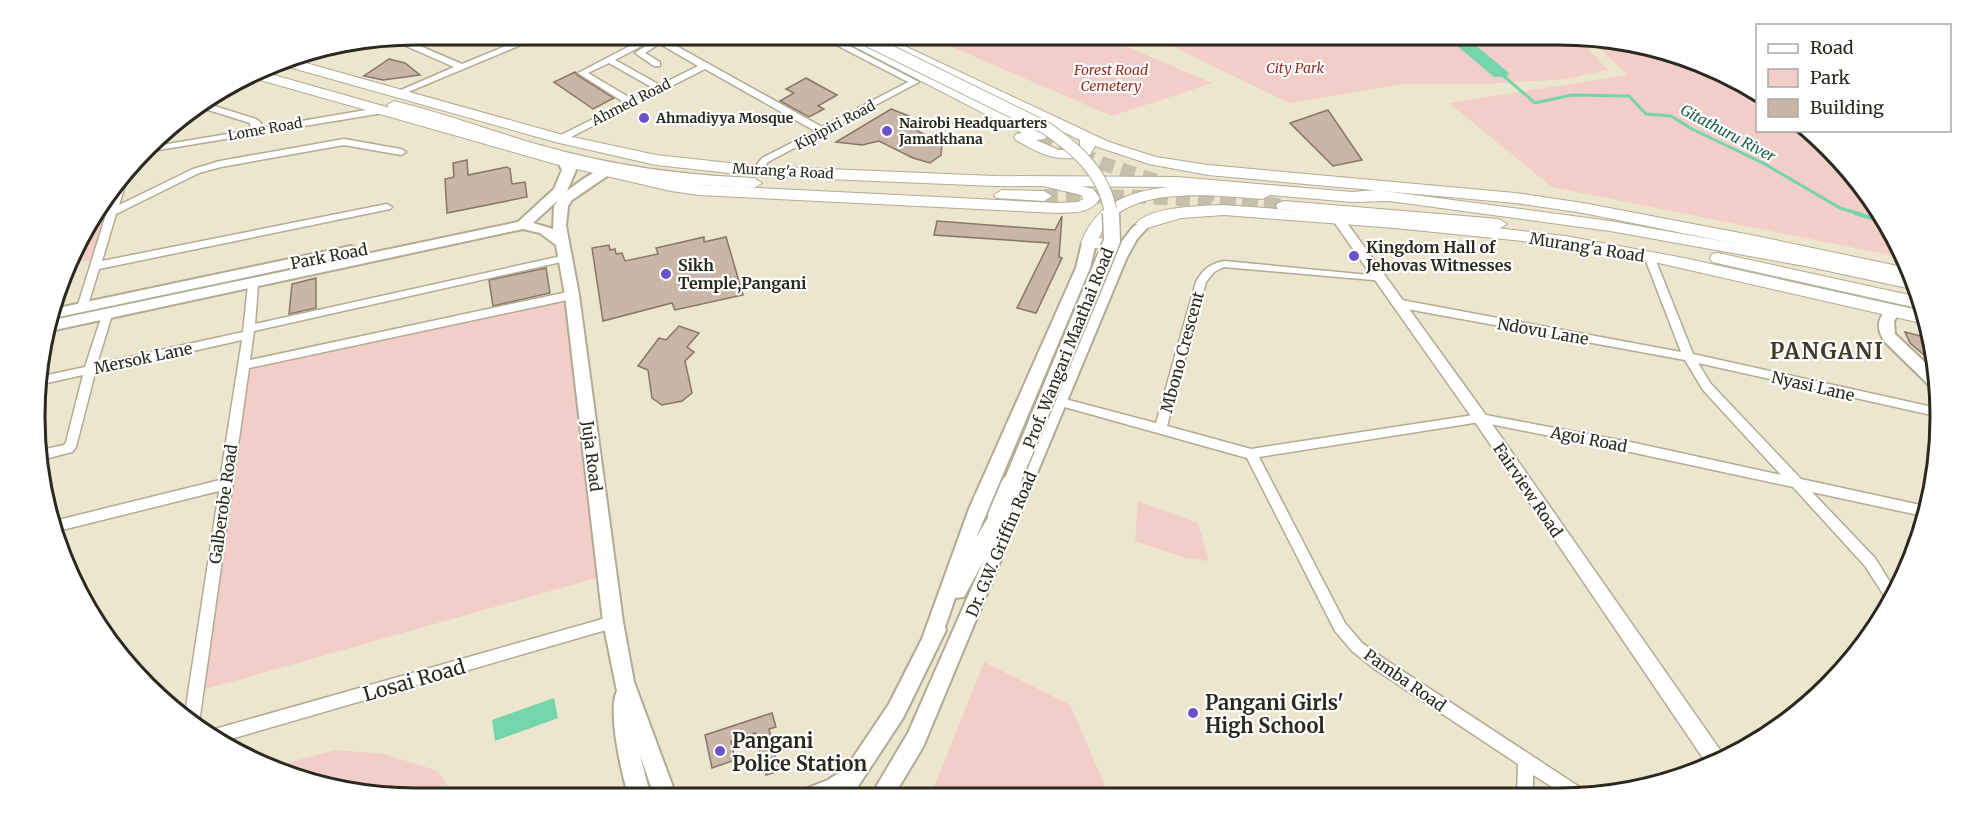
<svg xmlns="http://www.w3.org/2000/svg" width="1975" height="833" font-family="Merriweather,serif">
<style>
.green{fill:#f3cdc7}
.water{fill:#75d5aa}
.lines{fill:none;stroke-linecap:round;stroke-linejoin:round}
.stream-far1{stroke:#75d5aa;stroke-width:3}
.stream{stroke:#75d5aa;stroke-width:4}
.river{fill:#75d5aa;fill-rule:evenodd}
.building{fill:#cab6a6;stroke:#887566;stroke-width:1.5}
.primary-tunnel{stroke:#c5c0ab;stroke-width:14;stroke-dasharray:14 8;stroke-linecap:butt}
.trunk-tunnel{stroke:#c5c0ab;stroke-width:14;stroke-dasharray:14 8;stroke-linecap:butt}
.minor-casing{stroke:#b1ab94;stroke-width:3}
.tertiary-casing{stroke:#b1ab94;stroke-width:3}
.secondary-casing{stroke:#b1ab94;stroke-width:4}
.primary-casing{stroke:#b1ab94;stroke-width:2}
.trunk-casing{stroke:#b1ab94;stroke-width:2}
.minor{fill:#fff;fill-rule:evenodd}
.tertiary{fill:#fff;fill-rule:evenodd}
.secondary{fill:#fff;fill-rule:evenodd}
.primary{fill:#fff;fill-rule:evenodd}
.trunk{fill:#fff;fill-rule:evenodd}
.secondary-bridge-far2-casing{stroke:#b1ab94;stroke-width:14;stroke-linecap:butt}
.secondary-bridge-far1-casing{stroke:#b1ab94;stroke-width:19;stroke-linecap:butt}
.secondary-bridge-casing{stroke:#b1ab94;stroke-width:22;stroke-linecap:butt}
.secondary-bridge-far2{stroke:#fff;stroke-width:12}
.secondary-bridge-far1{stroke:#fff;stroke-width:16}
.secondary-bridge{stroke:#fff;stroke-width:20}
.poi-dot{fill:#6b52cb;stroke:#fff;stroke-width:2}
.labels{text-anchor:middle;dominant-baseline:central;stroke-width:4.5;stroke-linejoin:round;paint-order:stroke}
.far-park-label{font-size:14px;font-style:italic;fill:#942c23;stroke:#fff}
.far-street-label{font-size:14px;fill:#2b291f;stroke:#fff}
.far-poi-label{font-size:14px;font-weight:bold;fill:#2b291f;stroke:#fff;text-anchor:start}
.far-water-label{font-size:15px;font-style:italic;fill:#1a6347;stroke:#fff}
.poi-label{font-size:16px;font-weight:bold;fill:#2b291f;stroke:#fff;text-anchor:start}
.street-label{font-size:16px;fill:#2b291f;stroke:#fff}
.near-street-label{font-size:20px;fill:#2b291f;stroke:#fff}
.near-poi-label{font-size:20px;font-weight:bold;fill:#2b291f;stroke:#fff;text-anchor:start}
.district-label{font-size:22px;font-weight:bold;letter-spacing:1.5px;fill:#403b27;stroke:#fff}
.rim{fill:none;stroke:#2b291f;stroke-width:3}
</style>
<rect width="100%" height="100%" fill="#ece6ce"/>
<!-- green -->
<g class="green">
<path d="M 924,35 L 1099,35 L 1212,83 L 1112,116 Z"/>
<path d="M 1149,35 L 1558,35 L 1578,38 L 1608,70 L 1566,79 L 1484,84 L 1402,84 L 1289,103 Z"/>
<path d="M 1590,40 L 1681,55 L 1757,99 L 1758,130 L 1811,131 L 1901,247 L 1904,258 L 1552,187 L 1449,103 L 1628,75 Z"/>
<path d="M 111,195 L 91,260 L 73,263 L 86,226 Z"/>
<path d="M 572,295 L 607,575 L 195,692 L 244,365 Z"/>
<path d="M 1138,501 L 1198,523 L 1209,561 L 1185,558 L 1135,541 Z"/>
<path d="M 984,662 L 1070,705 L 1110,797 L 930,797 Z"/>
<path d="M 335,750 L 384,754 L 438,771 L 455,798 L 416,798 L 294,778 L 273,767 Z"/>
</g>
<!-- water -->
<path class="water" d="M 554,698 L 558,718 L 495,741 L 492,720 Z"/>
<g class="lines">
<!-- stream-far1 -->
<path class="stream-far1" d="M 1500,73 L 1535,103 L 1572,95 L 1629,96 L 1646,114 L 1671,116 L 1692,129 L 1763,163 L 1840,208 L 1860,214"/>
<!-- stream -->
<path class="stream" d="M 1855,213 L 1881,221"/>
<!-- river -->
<path class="river" d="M 1443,34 L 1462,34 L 1509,73 L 1506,77 L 1494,77 Z"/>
</g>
<!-- building -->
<g class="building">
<path d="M 389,59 L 405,63 L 420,75 L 383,80 L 364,76 Z"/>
<path d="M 575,72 L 577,75 L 614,98 L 593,109 L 554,82 Z"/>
<path d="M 806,78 L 837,95 L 818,106 L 824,109 L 809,117 L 780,101 L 794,93 L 786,89 Z"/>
<path d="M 891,109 L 909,116 L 901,122 L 942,144 L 941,155 L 930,163 L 913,158 L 879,141 L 862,145 L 836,142 Z"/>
<path d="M 1328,110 L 1362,160 L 1333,166 L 1290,123 Z"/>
<path d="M 467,160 L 468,175 L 507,167 L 510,169 L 512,184 L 525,182 L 527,197 L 447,213 L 445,179 L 454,177 L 453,163 Z"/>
<path d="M 1062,216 L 1059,257 L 1062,258 L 1036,313 L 1017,308 L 1049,243 L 934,235 L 937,221 L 1055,230 Z"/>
<path d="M 704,237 L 704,242 L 726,237 L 743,295 L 675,310 L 672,303 L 603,321 L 592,248 L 609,245 L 610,250 L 615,249 L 616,254 L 622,253 L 625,261 L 658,254 L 656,248 Z"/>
<path d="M 546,268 L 550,293 L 493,306 L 489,280 Z"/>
<path d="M 316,278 L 316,308 L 289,314 L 292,284 Z"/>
<path d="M 679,326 L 699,333 L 687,347 L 694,352 L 685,361 L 692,393 L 682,401 L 662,405 L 652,398 L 648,370 L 638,366 L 659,338 L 666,340 Z"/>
<path d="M 1905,332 L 1925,337 L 1932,362 L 1910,343 Z"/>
<path d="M 772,713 L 776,727 L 769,729 L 779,771 L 766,775 L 755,733 L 731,741 L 735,760 L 712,768 L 705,735 Z"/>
</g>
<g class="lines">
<!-- primary-tunnel -->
<g class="primary-tunnel">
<path d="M 1040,136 L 1101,163 L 1163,183"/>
<path d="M 1201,192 L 1284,206"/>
</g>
<!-- trunk-tunnel -->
<path class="trunk-tunnel" d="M 1044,196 L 1148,197 L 1284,206"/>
<defs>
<g id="minor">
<path d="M 535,34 L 547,34 L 401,95 L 394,93 L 454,67 L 390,39 L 399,37 L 462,64 Z"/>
<path d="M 644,34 L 655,34 L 822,127 L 908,82 L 815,34 L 826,34 L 919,82 L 768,162 L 760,173 L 757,174 L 752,171 L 762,158 L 815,131 L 705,69 L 563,141 L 557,141 L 557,137 L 625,103 L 578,73 L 647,37 ZM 653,40 L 698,66 L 660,85 L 615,60 ZM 609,63 L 653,88 L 632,99 L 588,73 Z"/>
<path d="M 759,34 L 770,34 L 756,43 L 750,43 L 750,39 Z"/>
<path d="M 649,44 L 656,46 L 645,53 L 660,62 L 660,66 L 654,66 L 635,53 Z"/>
<path d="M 208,104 L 256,119 L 261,123 L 261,128 L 383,107 L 387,110 L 383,113 L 146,152 L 150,147 L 251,130 L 250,123 L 202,108 Z"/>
<path d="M 344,139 L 401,149 L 406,152 L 401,155 L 344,145 L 221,167 L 199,173 L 116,214 L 102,261 L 387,204 L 392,207 L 390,209 L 99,269 L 87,308 L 86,311 L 78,311 L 77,308 L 113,192 L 123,180 L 126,182 L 119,205 L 193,169 L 220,161 Z"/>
<path d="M 1649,253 L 1654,256 L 1693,354 L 1937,408 L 1936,416 L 1698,363 L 1711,384 L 1801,479 L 1925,506 L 1923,516 L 1812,492 L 1875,558 L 1895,590 L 1890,601 L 1887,600 L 1865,566 L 1793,487 L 1635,453 L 1480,422 L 1259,457 L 1345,623 L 1362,643 L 1386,660 L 1584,790 L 1586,795 L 1565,795 L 1533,775 L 1533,795 L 1517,795 L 1518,764 L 1376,670 L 1352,651 L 1335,631 L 1247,458 L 1061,406 L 1055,402 L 1061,398 L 1156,423 L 1196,282 C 1203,269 1210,264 1224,261 L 1380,276 L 1384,277 L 1385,279 L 1384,281 L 1224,267 L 1214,272 L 1206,282 L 1167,426 L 1251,449 L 1480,414 L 1635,443 L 1781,475 L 1703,390 L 1685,360 L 1396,307 L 1391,303 L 1396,299 L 1681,352 L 1644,256 Z"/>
<path d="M 566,255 L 571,258 L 570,260 L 254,331 L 250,360 L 572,291 L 577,295 L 572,299 L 249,368 L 199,723 L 197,727 L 184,720 L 219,491 L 58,531 L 54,521 L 220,480 L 242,340 L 95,373 L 76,447 L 72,452 L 41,460 L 41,450 L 64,445 L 66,442 L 83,375 L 38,385 L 38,377 L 85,367 L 102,315 L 107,311 L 112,315 L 97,364 L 243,332 L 248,285 L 253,281 L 258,285 L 255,324 Z"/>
<path d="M 613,616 L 618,618 L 620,622 L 618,626 L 613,628 L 224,741 L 209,733 L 215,729 Z"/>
</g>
<path id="tertiary" d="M 1338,215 L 1342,216 L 1485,414 L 1725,757 L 1709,767 L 1475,422 L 1334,222 L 1332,219 Z"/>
<g id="secondary">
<path d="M 564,158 L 569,159 L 576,170 L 567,191 C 579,182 591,172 606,168 L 613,172 L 572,200 L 568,206 L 566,226 L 579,295 L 623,622 L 634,682 L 677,798 L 655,798 L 640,755 L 651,798 L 629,798 C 622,775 607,711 617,691 L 603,622 L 565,295 L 556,245 L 540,233 L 523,229 L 50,331 L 53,320 L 518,222 L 554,189 L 562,170 L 558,162 ZM 558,200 L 554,206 L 553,229 L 533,223 Z"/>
<path d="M 1144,220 L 1151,224 L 1137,239 L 1127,257 L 923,747 L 893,797 L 870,797 L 908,733 L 984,560 L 964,597 L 955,598 L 945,627 L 946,630 L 903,718 L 851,797 L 802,797 L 805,789 L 828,780 L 846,768 L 889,704 L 922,639 L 969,509 L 1076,268 L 1082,243 L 1089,239 L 1096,243 L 1090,268 L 976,538 L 992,511 L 998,509 L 1005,511 L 1116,249 L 1133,227 Z"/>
<path d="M 351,246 L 356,248 L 358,251 L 356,254 L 54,318 L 58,308 Z"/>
<path d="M 1893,306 L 1901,311 L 1894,321 L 1895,334 L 1934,371 L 1939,389 L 1932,388 L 1885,342 C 1876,328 1877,320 1888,307 Z"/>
</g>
<g id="primary">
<path d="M 830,34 L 847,34 L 1045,133 L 1047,136 L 1045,139 L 1036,140 L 1059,150 L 1080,149 L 1080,140 L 864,36 L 879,34 L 1109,142 L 1156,157 L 1208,165 L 1515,193 L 1583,203 L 1756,236 L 1907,268 L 1910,279 L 1583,213 L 1515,203 L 1208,175 L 1149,164 L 1095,146 L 1090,155 C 1059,163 1043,156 1016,140 L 1014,137 L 1016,134 L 1022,133 Z"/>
<path d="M 263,72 L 567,158 L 699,185 L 1058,203 L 1078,202 L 1083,199 L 1081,195 L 1039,185 L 1037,182 L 1045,177 L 1093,189 L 1100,198 C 1091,214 1074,212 1058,213 L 699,195 L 671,191 L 559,165 L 253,78 Z"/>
<path d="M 1176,186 L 1263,189 L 1271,194 L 1263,199 C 1216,196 1120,182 1099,238 L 1118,240 L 1128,255 L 1126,259 C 1116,262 1113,257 1107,249 L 1083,247 L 1081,243 C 1098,199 1133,191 1176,186 Z"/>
<path d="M 1224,205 L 1437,221 L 1565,236 L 1684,258 L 1918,310 L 1921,323 L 1650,261 L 1523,241 L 1395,228 L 1224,215 L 1181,218 L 1144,229 L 1136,224 C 1149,206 1203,206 1224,205 Z"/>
</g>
<g id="trunk">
<path d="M 288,58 L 563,135 L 656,155 L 757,166 L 995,176 L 1177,177 L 1352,192 L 1377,190 L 1610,221 L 1805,256 L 1909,278 L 1912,289 L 1805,266 L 1610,231 L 1389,201 L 1352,202 L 1177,187 L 995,186 L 757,176 L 656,165 L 555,142 L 278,64 Z"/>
<path d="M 394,101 C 444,113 493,132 543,146 C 614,166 680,175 754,178 L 762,183 L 754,188 C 717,186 681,185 645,179 C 558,165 472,135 389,108 L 387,105 Z"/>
<path d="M 1002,190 L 1044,191 L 1052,196 L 1044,201 L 996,198 L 994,195 Z"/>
<path d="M 1284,201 L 1499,219 L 1507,224 L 1499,229 L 1278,209 L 1276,206 L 1278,203 Z"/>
<path d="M 1718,253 L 1914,296 L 1917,308 L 1712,262 L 1710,258 L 1712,254 Z"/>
</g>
</defs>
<!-- minor casing -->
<use href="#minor" class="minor-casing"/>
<!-- tertiary casing -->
<use href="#tertiary" class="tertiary-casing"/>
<!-- secondary casing -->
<use href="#secondary" class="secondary-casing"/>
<!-- primary casing -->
<use href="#primary" class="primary-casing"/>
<!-- trunk casing -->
<use href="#trunk" class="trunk-casing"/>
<!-- minor -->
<use href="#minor" class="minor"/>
<!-- tertiary -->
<use href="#tertiary" class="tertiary"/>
<!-- secondary -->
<use href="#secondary" class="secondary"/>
<!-- primary -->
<use href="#primary" class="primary"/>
<!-- trunk -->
<use href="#trunk" class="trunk"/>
<defs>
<path id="secondary-bridge-far2" d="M 855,34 L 1046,128 C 1078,150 1105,174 1111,214"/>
<path id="secondary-bridge-far1" d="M 1010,487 L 1112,241 L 1111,213"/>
<path id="secondary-bridge" d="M 998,516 L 1011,485"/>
</defs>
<!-- secondary-bridge-far2 casing -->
<use href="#secondary-bridge-far2" class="secondary-bridge-far2-casing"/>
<!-- secondary-bridge-far1 casing -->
<use href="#secondary-bridge-far1" class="secondary-bridge-far1-casing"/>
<!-- secondary-bridge casing -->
<use href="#secondary-bridge" class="secondary-bridge-casing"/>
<!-- secondary-bridge-far2 -->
<use href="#secondary-bridge-far2" class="secondary-bridge-far2"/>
<!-- secondary-bridge-far1 -->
<use href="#secondary-bridge-far1" class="secondary-bridge-far1"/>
<!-- secondary-bridge -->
<use href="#secondary-bridge" class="secondary-bridge"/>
</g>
<!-- markers -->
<g class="poi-dot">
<circle cx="644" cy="118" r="6"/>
<circle cx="887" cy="131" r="6"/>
<circle cx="1354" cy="256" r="6"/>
<circle cx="666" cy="274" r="6"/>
<circle cx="1193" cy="713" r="6"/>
<circle cx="720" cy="751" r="6"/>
</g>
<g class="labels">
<!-- far-park labels -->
<g class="far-park-label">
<text x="1295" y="68">City Park</text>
<text x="1111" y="70">Forest Road<tspan x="1111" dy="16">Cemetery</tspan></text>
</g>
<!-- far-street labels -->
<g class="far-street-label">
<text transform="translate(631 102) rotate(-27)">Ahmed Road</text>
<text transform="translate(835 125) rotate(-28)">Kipipiri Road</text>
<text transform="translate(265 129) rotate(-10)">Lome Road</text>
<text transform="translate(783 171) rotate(3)">Murang'a Road</text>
</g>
<!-- far-poi labels -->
<g class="far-poi-label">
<text x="656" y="118">Ahmadiyya Mosque</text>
<text x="899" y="123">Nairobi Headquarters<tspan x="899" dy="16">Jamatkhana</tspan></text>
</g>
<!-- far-water labels -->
<g class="far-water-label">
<text transform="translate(1728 133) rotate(28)">Gitathuru River</text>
</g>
<!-- poi labels -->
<g class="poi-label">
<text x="1366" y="247">Kingdom Hall of<tspan x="1366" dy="18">Jehovas Witnesses</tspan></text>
<text x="678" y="265">Sikh<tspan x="678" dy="18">Temple,Pangani</tspan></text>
</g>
<!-- street labels -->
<g class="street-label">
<text transform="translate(1587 247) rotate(9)">Murang'a Road</text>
<text transform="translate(329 256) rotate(-11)">Park Road</text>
<text transform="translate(1543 331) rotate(10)">Ndovu Lane</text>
<text transform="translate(1068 348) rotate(-68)">Prof. Wangari Maathai Road</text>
<text transform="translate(1182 352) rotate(-75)">Mbono Crescent</text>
<text transform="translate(143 358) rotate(-12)">Mersok Lane</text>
<text transform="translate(1813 386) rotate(13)">Nyasi Lane</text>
<text transform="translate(1589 439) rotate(11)">Agoi Road</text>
<text transform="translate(592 456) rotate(83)">Juja Road</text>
<text transform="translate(1528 490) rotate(56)">Fairview Road</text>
<text transform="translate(223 504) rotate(-82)">Galberobe Road</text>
<text transform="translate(1001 544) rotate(-67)">Dr. G.W. Griffin Road</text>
<text transform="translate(1405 680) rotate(35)">Pamba Road</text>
</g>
<!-- near-street labels -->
<g class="near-street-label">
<text transform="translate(414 680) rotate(-16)">Losai Road</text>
</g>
<!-- near-poi labels -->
<g class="near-poi-label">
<text x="1205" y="702">Pangani Girls'<tspan x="1205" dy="23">High School</tspan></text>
<text x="732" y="740">Pangani<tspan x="732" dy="23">Police Station</tspan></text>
</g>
<!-- district labels -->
<g class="district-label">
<text x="1827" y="351">PANGANI</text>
</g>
</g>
<!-- crop -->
<path d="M0 0H1975V833H0ZM416 45H1559A371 371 0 0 1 1930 416V417A371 371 0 0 1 1559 788H416A371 371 0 0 1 45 417V416A371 371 0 0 1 416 45Z" fill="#fff" fill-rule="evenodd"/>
<path class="rim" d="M416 45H1559A371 371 0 0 1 1930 416V417A371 371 0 0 1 1559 788H416A371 371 0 0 1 45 417V416A371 371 0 0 1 416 45Z"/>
<!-- legend -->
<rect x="1756" y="24" width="195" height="108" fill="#ffffff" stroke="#aaa9a5" stroke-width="1.5"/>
<rect x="1768" y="44" width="30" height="9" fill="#ffffff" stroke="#aaa9a5" stroke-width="1.5"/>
<text x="1810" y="54" font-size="18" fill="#2b291f">Road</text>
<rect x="1768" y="69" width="30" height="18" fill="#f3cdc7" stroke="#aaa9a5" stroke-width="1.5"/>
<text x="1810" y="84" font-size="18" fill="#2b291f">Park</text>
<rect x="1768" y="99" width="30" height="18" fill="#cab6a6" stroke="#aaa9a5" stroke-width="1.5"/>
<text x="1810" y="114" font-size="18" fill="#2b291f">Building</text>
</svg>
